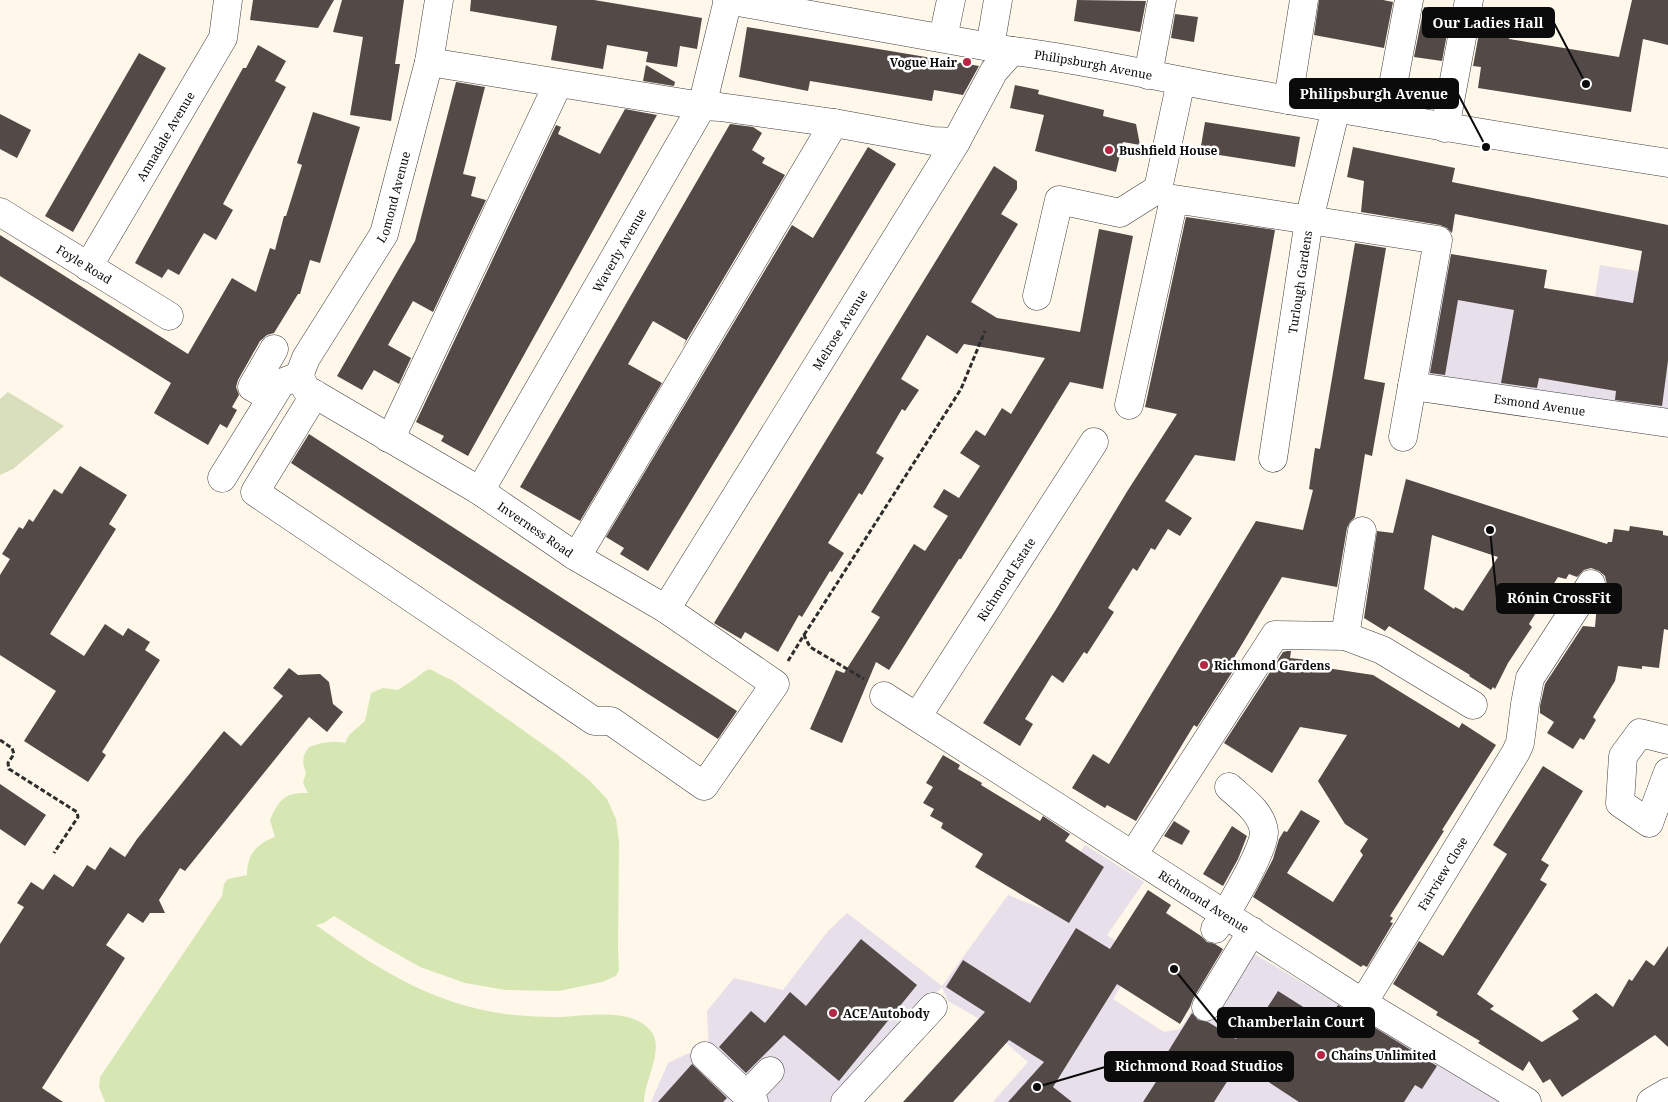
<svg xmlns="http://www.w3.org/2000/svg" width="1668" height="1102" font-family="'Noto Serif',serif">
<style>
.industrial{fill:#e7dfea}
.green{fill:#d7e7b4}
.cemetery{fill:#d9dfbc}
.building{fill:#534a48;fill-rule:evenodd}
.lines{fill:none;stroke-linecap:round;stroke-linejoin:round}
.minor-casing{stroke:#3e3e3e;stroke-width:29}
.path{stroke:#2d2d2d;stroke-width:3;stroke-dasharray:5 2.5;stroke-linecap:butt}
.minor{stroke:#fff;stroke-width:28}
.poi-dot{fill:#b72644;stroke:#fff;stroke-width:2}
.labels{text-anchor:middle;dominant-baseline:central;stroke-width:5;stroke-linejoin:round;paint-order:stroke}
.poi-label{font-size:12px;font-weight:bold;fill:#0b0b0b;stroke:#fff;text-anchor:start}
.street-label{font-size:12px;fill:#0b0b0b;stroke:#fff}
.leader{fill:none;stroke:#0b0b0b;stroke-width:2}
.callout-dot{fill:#0b0b0b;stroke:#fff;stroke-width:2}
.callout{fill:#0b0b0b;stroke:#0b0b0b;stroke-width:2}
.callout-label{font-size:14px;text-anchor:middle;font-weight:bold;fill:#fff}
</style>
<rect width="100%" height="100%" fill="#fff7e9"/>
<!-- industrial -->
<g class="industrial">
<path d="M 1485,260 L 1547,270 L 1544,288 L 1595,296 L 1600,265 L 1668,276 L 1668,417 L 1420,376 L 1439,265 L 1483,272 Z"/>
<path d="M 1085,845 L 1144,882 L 1107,935 L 1139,956 L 1113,999 L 1164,1032 L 1180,1029 L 1236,943 L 1503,1102 L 993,1102 L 1028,1062 L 976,1017 L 948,1001 L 942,987 L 831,1102 L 651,1102 L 668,1063 L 689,1053 L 704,1056 L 709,1050 L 707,1011 L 734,978 L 783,990 L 828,931 L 847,913 L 942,986 L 1008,895 L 1043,909 Z"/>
</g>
<!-- green -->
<path class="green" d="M 429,669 C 437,672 443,677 452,680 L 558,755 L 589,780 L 607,799 L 616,819 L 619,842 L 618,950 L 619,970 L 616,976 L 602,982 L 559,991 L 506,990 L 465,983 L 420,967 L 376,942 L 334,916 L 324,923 L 316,925 C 374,967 434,1005 506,1014 C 522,1016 539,1017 555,1017 C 583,1017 629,1006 650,1030 C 666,1048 644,1080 644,1102 L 105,1102 L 99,1087 L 100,1077 L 222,896 L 224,884 L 228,879 L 247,875 C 247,855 256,844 275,837 L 270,820 C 279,800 284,792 308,793 L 303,783 L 306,773 L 303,763 L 304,755 L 309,747 C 320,743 333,740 345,743 L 349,735 L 365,721 L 371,693 L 383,688 L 398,690 C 404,685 410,683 416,678 C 421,674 423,672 429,669 Z"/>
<!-- cemetery -->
<path class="cemetery" d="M 8,392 L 64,426 L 13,469 L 0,475 L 0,399 Z"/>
<!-- building -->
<g class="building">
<path d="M 253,0 L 334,0 L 318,28 L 250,20 Z"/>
<path d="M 342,0 L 404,0 L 395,64 L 400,64 L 391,121 L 350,115 L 363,37 L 333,32 Z"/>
<path d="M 471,0 L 594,0 L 702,18 L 697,49 L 680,46 L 677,67 L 646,62 L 648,52 L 607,45 L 603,69 L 551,60 L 557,26 L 470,11 Z"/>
<path d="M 1077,0 L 1146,1 L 1140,32 L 1074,21 Z"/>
<path d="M 1319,0 L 1383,0 L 1393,2 L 1384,48 L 1314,35 Z"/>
<path d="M 1632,0 L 1668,0 L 1668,45 L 1643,39 L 1631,112 L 1478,88 L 1481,67 L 1473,66 L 1482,17 L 1488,18 L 1489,12 L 1513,16 L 1509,39 L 1619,57 Z"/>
<path d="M 1424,7 L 1451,12 L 1442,61 L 1414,57 Z"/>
<path d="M 1175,14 L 1198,17 L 1194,42 L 1171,38 Z"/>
<path d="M 747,27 L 920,56 L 979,66 L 963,95 L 934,90 L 932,101 L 810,81 L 808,91 L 739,77 Z"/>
<path d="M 258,45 L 286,61 L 275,81 L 286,87 L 223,204 L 233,210 L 216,240 L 204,233 L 179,275 L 168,269 L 162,278 L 135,263 L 243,68 L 246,68 Z"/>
<path d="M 139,53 L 166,68 L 73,232 L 45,216 Z"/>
<path d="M 646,65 L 675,82 L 674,86 L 643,81 Z"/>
<path d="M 456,82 L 485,87 L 463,174 L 476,177 L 471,196 L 486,200 L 433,312 L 413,301 L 388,345 L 411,358 L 399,384 L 374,370 L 362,390 L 337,376 L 415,241 Z"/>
<path d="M 1015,85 L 1039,90 L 1038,94 L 1104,110 L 1103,116 L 1136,124 L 1140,145 L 1123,142 L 1116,172 L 1035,151 L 1044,115 L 1010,108 Z"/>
<path d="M 625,109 L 657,115 L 468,456 L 441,441 L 444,436 L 416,422 L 556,125 L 561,127 L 558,134 L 600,154 Z"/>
<path d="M 313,112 L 360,127 L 320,263 L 310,260 L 300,294 L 298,294 L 274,333 L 267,335 L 260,341 L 238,380 L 236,387 L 239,395 L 232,407 L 237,410 L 227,428 L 220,424 L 208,445 L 154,413 L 171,383 L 0,276 L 0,235 L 188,354 L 232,278 L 256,292 L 270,248 L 275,250 L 284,216 L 286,216 L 302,165 L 297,163 Z"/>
<path d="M 0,114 L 31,130 L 17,158 L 0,149 Z"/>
<path d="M 1205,122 L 1300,137 L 1295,167 L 1200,152 Z"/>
<path d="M 730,124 L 753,127 L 762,133 L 752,150 L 765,158 L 762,163 L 785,175 L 682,348 L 686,340 L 653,321 L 628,364 L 662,383 L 580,521 L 520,487 Z"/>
<path d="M 868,147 L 896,164 L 648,571 L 620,554 L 624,548 L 606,537 L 792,225 L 813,238 Z"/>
<path d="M 1353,147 L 1455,168 L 1452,182 L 1668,225 L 1668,361 L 1662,406 L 1615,400 L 1616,391 L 1539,378 L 1537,388 L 1501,383 L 1514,310 L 1458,300 L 1445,375 L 1430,373 L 1451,254 L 1547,270 L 1544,288 L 1633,303 L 1642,251 L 1455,214 L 1452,233 L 1447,228 L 1440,225 L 1361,212 L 1364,181 L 1347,177 Z"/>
<path d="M 994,166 L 1017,181 L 1017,189 L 1001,214 L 1018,224 L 971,302 L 997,318 L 1080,332 L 1099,229 L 1133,236 L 1103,389 L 1070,382 L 961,559 L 959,559 L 889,670 L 876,662 L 842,743 L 810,729 L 836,670 L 844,673 L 880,617 L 871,612 L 914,544 L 925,551 L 948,516 L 933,507 L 944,489 L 959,498 L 980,466 L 960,453 L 976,430 L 985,436 L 1002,408 L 1011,414 L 1045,358 L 964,344 L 957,354 L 927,335 L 901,379 L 919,390 L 905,411 L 902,409 L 876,453 L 884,458 L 862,495 L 859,493 L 828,543 L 844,553 L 832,572 L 830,571 L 802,617 L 799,615 L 778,652 L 745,632 L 741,639 L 714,623 Z"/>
<path d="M 1186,217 L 1275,230 L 1235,461 L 1195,455 L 1165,501 L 1192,518 L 1180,536 L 1168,529 L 1155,550 L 1151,548 L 1137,571 L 1133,568 L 1108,608 L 1114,612 L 1087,654 L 1084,652 L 1063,683 L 1052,675 L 1025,719 L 1033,724 L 1020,746 L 983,723 L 1055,611 L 1128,490 L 1177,414 L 1145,407 Z"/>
<path d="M 1355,243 L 1386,248 L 1364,379 L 1385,383 L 1372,456 L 1365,454 L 1355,517 L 1350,522 L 1347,528 L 1337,587 L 1282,577 L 1232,661 L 1240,660 L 1197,727 L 1194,725 L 1136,821 L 1107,805 L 1105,808 L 1072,788 L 1093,754 L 1109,764 L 1256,521 L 1303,530 L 1313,490 L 1309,489 L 1315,448 L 1320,449 Z"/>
<path d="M 309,434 L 573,605 L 737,711 L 718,739 L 383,523 L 291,463 Z"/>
<path d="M 80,466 L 127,495 L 109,524 L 116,529 L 50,634 L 84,656 L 105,624 L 123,636 L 128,628 L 150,642 L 145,650 L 160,660 L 102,752 L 106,755 L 88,782 L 24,741 L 56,691 L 0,655 L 0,575 L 10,559 L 2,554 L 19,527 L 23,529 L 29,519 L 33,522 L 54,489 L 62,494 Z"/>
<path d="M 1406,479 L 1607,544 L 1608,542 L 1612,542 L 1614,529 L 1629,531 L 1630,526 L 1663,531 L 1663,535 L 1668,536 L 1668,630 L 1664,629 L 1659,668 L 1642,666 L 1642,669 L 1618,666 L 1615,681 L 1593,717 L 1596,720 L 1584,740 L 1580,738 L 1573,749 L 1547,733 L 1554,722 L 1540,713 L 1540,706 L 1545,684 L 1583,626 L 1595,627 L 1597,603 L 1607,585 L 1605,576 L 1599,571 L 1591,568 L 1584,570 L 1577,577 L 1569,574 L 1566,579 L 1558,577 L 1529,624 L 1532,627 L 1508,663 L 1495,689 L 1493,687 L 1491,690 L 1469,676 L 1470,675 L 1389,626 L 1385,631 L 1364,618 L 1377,531 L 1393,533 ZM 1432,535 L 1498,557 L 1463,611 L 1455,607 L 1454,609 L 1424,589 Z"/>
<path d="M 1287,651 L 1291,651 L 1290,658 L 1308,660 L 1307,665 L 1373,675 L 1459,728 L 1462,723 L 1496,745 L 1442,830 L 1444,831 L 1390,916 L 1393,918 L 1390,922 L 1393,923 L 1367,967 L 1363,965 L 1361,967 L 1253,897 L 1273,859 L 1279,839 L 1284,831 L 1287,832 L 1301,810 L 1320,821 L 1287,873 L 1333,902 L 1363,855 L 1360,851 L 1368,839 L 1345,824 L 1318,781 L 1347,735 L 1300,727 L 1272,773 L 1224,743 L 1283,652 Z"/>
<path d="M 289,668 L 298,675 L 320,674 L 329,682 L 333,704 L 343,712 L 327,732 L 309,717 L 185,871 L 180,868 L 159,900 L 165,913 L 150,913 L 143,923 L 128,913 L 106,945 L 125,958 L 42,1088 L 63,1102 L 0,1102 L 0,944 L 24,907 L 17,903 L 31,882 L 43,890 L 54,874 L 73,887 L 87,865 L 95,870 L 110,847 L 125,857 L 137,839 L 224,731 L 241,746 L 283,696 L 273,688 Z"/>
<path d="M 943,755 L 960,765 L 958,769 L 982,783 L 981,785 L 1040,821 L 1043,816 L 1070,834 L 1065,841 L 1104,867 L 1069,923 L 975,867 L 983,854 L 941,828 L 943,823 L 930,816 L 934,809 L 923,803 L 933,787 L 926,783 Z"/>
<path d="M 1543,766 L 1583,791 L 1541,860 L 1549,865 L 1540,880 L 1547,884 L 1477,994 L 1494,1006 L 1490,1009 L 1542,1042 L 1579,1019 L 1572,1011 L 1596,993 L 1613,1007 L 1629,979 L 1632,981 L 1646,960 L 1654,966 L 1668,946 L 1668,1047 L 1655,1035 L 1562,1097 L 1550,1079 L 1543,1083 L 1529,1061 L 1523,1071 L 1478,1043 L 1480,1041 L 1436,1015 L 1438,1012 L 1393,984 L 1419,941 L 1443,956 L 1507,854 L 1493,845 Z"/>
<path d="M 0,784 L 46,815 L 25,846 L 0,829 Z"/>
<path d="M 1174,821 L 1190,831 L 1182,845 L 1164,836 Z"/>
<path d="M 1232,826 L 1247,836 L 1238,859 L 1223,886 L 1203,874 Z"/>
<path d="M 1148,890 L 1171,905 L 1166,913 L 1201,936 L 1207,942 L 1215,944 L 1223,949 L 1193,999 L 1190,1007 L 1180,1024 L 1117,984 L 1053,1087 L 1072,1102 L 1008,1102 L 1044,1062 L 1009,1040 L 953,1102 L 903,1102 L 985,1012 L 946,987 L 963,960 L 1030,1003 L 1076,928 L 1110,949 Z"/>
<path d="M 861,939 L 917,985 L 839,1081 L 784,1035 L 746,1073 L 719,1047 L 751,1011 L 765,1023 L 790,992 L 806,1006 Z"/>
<path d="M 1278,991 L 1327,1022 L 1338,1005 L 1437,1066 L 1422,1089 L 1415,1085 L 1404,1102 L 1299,1102 L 1261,1077 L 1259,1081 L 1237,1066 L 1214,1102 L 1143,1102 L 1161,1074 L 1156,1071 L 1192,1013 L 1198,1020 L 1208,1022 L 1236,1039 L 1241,1031 L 1249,1036 Z"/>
<path d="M 692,1064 L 727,1098 L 723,1102 L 658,1102 Z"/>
</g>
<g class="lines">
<defs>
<g id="minor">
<path id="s1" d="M 727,0 L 1012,51 C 1082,59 1151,76 1220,88 C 1369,114 1518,140 1668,163"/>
<path d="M 943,38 L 951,0"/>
<path d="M 990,47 L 998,0"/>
<path d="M 429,62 L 702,106 L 720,107 L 834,123 L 933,141 L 956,142"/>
<path d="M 1148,75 L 1162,0"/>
<path d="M 1288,100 L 1304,0"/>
<path d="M 1387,117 L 1409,0"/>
<path d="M 1445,128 L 1469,0"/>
<path id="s2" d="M 0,212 L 169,316"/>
<path id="s3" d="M 88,267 L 223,38 L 228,0"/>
<path d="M 1037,296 L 1059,200 L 1120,213 L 1158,189 L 1181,81"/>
<path id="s4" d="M 299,376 L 306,389 L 480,491 L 575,556 L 666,609 L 775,684 L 704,786 L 611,721 L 594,721 L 255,492 L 315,394"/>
<path id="s5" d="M 299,376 L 306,358 L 384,234 L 429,62 L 439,0"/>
<path id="s6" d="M 1412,386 L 1668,423"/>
<path d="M 271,398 L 252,387 L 274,349"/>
<path d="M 1129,405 L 1174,199 L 1438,240 L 1403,437"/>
<path d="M 388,438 L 395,429 L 558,84"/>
<path id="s7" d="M 1273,458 L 1309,220 L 1336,108"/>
<path d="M 222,478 L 281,383 L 299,376"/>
<path id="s8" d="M 480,491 L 702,106 L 728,0"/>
<path d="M 575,556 L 583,546 L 834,123"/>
<path id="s9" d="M 666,609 L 956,142 L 994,71 L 1012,51"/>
<path d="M 1345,636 L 1362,531"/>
<path id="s10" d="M 884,696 L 1363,1003 L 1527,1102"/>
<path id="s11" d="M 917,717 L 1094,442"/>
<path d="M 1668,740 L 1640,733 L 1623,756 L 1620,803 L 1649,823 L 1668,772"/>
<path d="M 1133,855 L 1275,635 L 1345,636 L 1382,650 L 1473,705"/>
<path d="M 1215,929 C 1227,913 1265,849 1264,832 C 1262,812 1242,799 1229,787"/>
<path id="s12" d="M 1363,1003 L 1516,752 L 1520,743 L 1525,704 L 1530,678 L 1591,584"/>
<path d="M 1206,1007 L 1252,931"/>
<path d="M 705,1056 L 754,1102"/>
<path d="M 747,1095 L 770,1071"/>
<path d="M 845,1102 L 933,1007"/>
<path d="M 1651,1102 L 1668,1092"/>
</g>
</defs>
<!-- minor casing -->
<use href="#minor" class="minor-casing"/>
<!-- path -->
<g class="path">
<path d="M 804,635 L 961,389 L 985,331"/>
<path d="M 788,661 L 804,635 L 810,647 L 864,679"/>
<path d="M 0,740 L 12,748 L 14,754 L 8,763 L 9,769 L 77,812 L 78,817 L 54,853"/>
</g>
<!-- minor -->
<use href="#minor" class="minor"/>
</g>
<!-- markers -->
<g class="poi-dot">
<circle cx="967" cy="62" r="5"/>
<circle cx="1109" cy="150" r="5"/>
<circle cx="1204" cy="665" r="5"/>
<circle cx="833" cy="1013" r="5"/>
<circle cx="1321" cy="1055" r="5"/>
</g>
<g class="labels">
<!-- poi labels -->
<g class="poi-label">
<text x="957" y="62" text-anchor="end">Vogue Hair</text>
<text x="1119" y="150">Bushfield House</text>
<text x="1214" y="665">Richmond Gardens</text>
<text x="843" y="1013">ACE Autobody</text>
<text x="1331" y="1055">Chains Unlimited</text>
</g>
<!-- street labels -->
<g class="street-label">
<text stroke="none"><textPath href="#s1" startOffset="372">Philipsburgh Avenue</textPath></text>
<text stroke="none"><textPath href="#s3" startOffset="152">Annadale Avenue</textPath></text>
<text stroke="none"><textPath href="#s5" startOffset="204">Lomond Avenue</textPath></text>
<text stroke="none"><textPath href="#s8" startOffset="278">Waverly Avenue</textPath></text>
<text stroke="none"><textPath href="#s2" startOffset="99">Foyle Road</textPath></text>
<text stroke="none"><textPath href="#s7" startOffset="178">Turlough Gardens</textPath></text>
<text stroke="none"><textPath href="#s9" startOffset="329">Melrose Avenue</textPath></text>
<text stroke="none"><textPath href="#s6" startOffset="129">Esmond Avenue</textPath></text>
<text stroke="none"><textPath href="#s4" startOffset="284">Inverness Road</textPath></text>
<text stroke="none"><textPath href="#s11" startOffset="164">Richmond Estate</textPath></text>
<text stroke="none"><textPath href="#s12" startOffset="152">Fairview Close</textPath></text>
<text stroke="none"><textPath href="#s10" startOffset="380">Richmond Avenue</textPath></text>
</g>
</g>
<!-- callouts -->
<path class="leader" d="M1586 84L1554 23M1486 147L1458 94M1490 530L1497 599M1174 969L1218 1023M1037 1087L1105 1067"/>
<g class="callout-dot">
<circle cx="1586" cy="84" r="5"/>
<circle cx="1486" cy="147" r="5"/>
<circle cx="1490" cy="530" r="5"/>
<circle cx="1174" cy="969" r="5"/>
<circle cx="1037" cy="1087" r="5"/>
</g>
<g class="callout">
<rect x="1423" y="8" width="131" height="29" rx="5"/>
<rect x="1290" y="79" width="168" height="29" rx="5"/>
<rect x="1497" y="584" width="124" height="29" rx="5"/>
<rect x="1218" y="1008" width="156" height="29" rx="5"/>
<rect x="1105" y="1052" width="188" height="29" rx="5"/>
</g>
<g class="callout-label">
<text x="1488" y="28">Our Ladies Hall</text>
<text x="1374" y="99">Philipsburgh Avenue</text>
<text x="1559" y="603">Rónin CrossFit</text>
<text x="1296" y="1027">Chamberlain Court</text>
<text x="1199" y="1071">Richmond Road Studios</text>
</g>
</svg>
